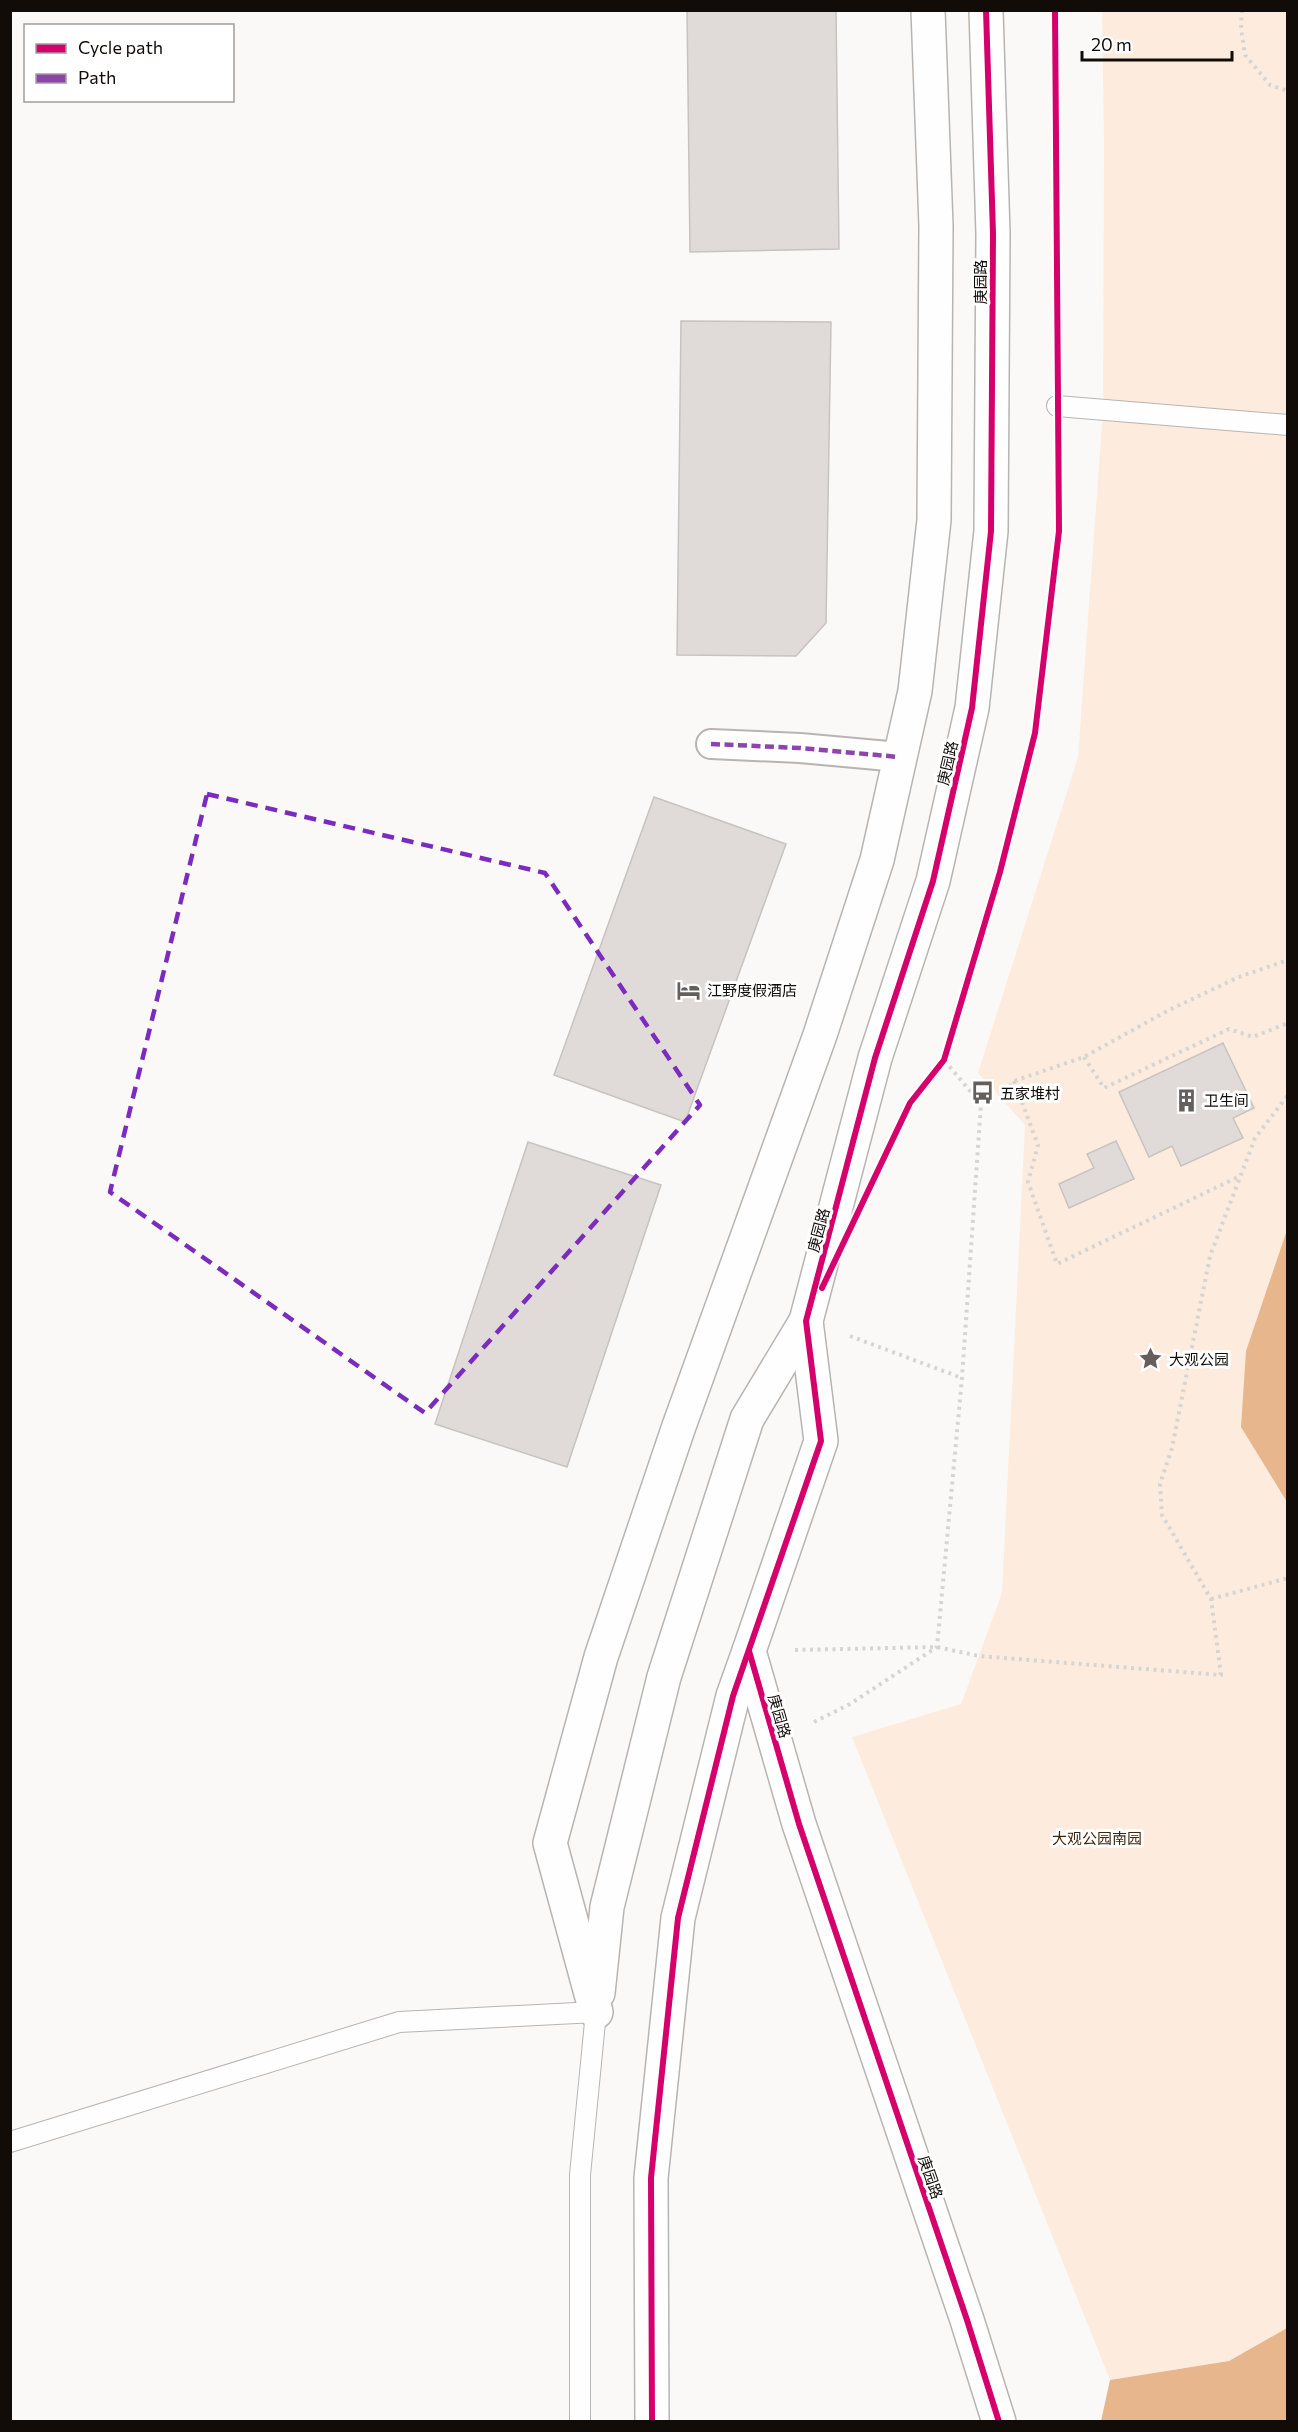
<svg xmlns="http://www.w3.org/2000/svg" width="1298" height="2432" font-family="Commissioner,'Noto Sans SC',sans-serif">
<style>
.green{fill:#fdecde}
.water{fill:#e7b68d}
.building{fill:#e0dbd8;stroke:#c7c3bf;stroke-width:1.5}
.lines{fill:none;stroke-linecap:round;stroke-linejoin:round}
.service-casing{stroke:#b8b4b1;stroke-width:22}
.pedestrian-casing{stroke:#b8b4b1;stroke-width:32}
.minor-casing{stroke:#b8b4b1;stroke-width:36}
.tertiary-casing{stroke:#b8b4b1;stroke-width:36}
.path{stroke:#d6d5d4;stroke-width:4;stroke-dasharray:3 4.5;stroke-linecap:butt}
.service{stroke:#fefefe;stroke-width:20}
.pedestrian{stroke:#fefefe;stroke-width:28}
.minor{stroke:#fefefe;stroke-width:33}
.tertiary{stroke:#fefefe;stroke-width:33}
.quiet{stroke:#8e44ad;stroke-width:4.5;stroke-dasharray:9 4.5;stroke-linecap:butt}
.cycleway-casing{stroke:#fff;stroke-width:10}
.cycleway{stroke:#d6006c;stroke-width:6}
.marked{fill:none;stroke:#7b2cbf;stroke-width:4.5;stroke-dasharray:12 8;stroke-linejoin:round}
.labels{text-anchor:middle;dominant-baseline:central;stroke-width:6;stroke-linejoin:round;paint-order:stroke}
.street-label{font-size:15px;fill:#120c08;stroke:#fff}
.poi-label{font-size:15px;fill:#120c08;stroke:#fff;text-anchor:start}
.park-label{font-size:15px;fill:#41250b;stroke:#fff}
</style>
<rect width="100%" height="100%" fill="#fbf9f7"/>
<!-- green -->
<path class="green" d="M 1102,11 L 1287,11 L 1287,2328 L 1229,2361 L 1110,2380 L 852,1737 L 961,1704 L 1002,1593 L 1025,1125 L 978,1073 L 1078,757 L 1103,410 L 1104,144 Z"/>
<!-- water -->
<g class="water">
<path d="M 1287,1230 L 1287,1502 L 1241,1427 L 1246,1351 Z"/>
<path d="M 1287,2328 L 1287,2421 L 1101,2421 L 1110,2380 L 1229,2361 Z"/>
</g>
<!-- building -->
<g class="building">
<path d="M 687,10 L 836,10 L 839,249 L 690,252 Z"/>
<path d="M 681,321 L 831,322 L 826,623 L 796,656 L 677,655 Z"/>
<path d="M 654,797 L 786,844 L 685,1122 L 554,1075 Z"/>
<path d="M 1223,1043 L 1254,1108 L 1233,1118 L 1243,1138 L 1181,1166 L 1172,1146 L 1149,1157 L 1119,1092 Z"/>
<path d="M 1116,1141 L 1134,1179 L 1069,1208 L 1059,1184 L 1094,1168 L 1087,1154 Z"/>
<path d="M 528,1142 L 661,1185 L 567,1467 L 435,1424 Z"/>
</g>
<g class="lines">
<defs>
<g id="service">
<path d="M 1057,406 L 1288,425"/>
<path d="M 10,2142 L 399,2022 L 596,2012 L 580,2175 L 580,2422"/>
</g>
<path id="pedestrian" d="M 711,744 L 800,748 L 899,757"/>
<g id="minor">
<path d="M 598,1993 L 607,1907 L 664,1677 L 747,1419 L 806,1321"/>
<path d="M 596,2012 L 550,1843 L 601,1657 L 678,1429 L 820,1035 L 877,860 L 915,691 L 934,520 L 936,226 L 928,10"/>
<path d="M 652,2422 L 651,2178 L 678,1918 L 733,1696 L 749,1651"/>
</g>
<path id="tertiary" d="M 986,10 L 993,234 L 991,531 L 972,708 L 933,881 L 875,1058 L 806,1321 L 821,1441 L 749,1651 L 799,1824 L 967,2320 L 999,2422"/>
</defs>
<!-- service casing -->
<use href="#service" class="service-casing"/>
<!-- pedestrian casing -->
<use href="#pedestrian" class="pedestrian-casing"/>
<!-- minor casing -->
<use href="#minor" class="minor-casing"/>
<!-- tertiary casing -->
<use href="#tertiary" class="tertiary-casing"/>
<!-- path -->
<g class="path">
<path d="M 1242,10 L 1241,28 L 1245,55 L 1270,85 L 1288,91"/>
<path d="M 1084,1057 L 1104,1088 L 1229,1029 L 1253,1037 L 1288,1023"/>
<path d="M 1014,1081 L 1038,1145 L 1028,1182 L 1057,1264 L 1238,1177"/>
<path d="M 1000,1098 L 1014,1081 L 1084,1057 L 1169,1010 L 1239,977 L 1288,960"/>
<path d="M 850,1336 L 962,1378"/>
<path d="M 1211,1599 L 1288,1578"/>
<path d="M 795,1650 L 937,1647 L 979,1656 L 1221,1675 L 1211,1599 L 1162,1515 L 1160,1484 L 1172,1448 L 1210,1256 L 1255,1138 L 1288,1095"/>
<path d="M 814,1722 L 850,1704 L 937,1647 L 962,1378 L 981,1104 L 944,1060"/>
</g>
<!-- service -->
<use href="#service" class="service"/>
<!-- pedestrian -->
<use href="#pedestrian" class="pedestrian"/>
<!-- minor -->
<use href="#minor" class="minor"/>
<!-- tertiary -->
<use href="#tertiary" class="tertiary"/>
<!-- quiet -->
<path class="quiet" d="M 711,744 L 800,748 L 899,757"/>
<defs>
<g id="cycleway">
<path d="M 822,1288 L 910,1103 L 944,1060 L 1000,872 L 1035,733 L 1059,531 L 1055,10"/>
<path d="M 749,1651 L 799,1824 L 967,2320 L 999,2422"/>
<path d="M 652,2422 L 651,2178 L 678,1918 L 733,1696 L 821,1441 L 806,1321 L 875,1058 L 933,881 L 972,708 L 991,531 L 993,234 L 986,10"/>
</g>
</defs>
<!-- cycleway casing -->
<use href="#cycleway" class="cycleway-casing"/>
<!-- cycleway -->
<use href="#cycleway" class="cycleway"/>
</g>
<!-- marked area -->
<path class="marked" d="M 207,794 L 545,873 L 700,1105 L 425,1413 L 110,1192 Z"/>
<!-- icons -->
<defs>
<symbol id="hotel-bare" viewBox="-9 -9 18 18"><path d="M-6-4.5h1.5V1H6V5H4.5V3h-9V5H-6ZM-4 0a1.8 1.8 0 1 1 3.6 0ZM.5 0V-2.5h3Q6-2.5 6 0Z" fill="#645f5c" stroke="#fff" stroke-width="2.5" paint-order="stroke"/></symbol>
<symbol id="bus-bare" viewBox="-9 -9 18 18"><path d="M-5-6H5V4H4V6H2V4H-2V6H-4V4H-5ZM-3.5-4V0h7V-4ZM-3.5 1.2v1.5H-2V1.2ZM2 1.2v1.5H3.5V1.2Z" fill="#645f5c" stroke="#fff" stroke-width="2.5" paint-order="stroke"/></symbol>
<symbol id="building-bare" viewBox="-9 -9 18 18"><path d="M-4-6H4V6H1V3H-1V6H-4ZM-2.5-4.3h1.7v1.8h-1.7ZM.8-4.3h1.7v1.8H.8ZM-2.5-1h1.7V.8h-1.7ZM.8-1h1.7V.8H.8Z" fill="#645f5c" stroke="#fff" stroke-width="2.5" paint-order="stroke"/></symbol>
<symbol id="sight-bare" viewBox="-9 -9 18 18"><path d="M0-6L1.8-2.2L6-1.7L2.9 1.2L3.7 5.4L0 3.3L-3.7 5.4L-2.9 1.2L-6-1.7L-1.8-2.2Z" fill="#645f5c" stroke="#fff" stroke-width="2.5" paint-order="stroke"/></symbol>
</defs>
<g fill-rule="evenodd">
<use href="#hotel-bare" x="672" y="974" width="33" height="33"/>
<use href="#bus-bare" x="966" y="1076" width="33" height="33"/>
<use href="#building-bare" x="1170" y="1084" width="33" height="33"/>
<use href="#sight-bare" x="1134" y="1342" width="33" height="33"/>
</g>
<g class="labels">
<!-- street labels -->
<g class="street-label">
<text transform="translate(980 282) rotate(-90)">庚园路</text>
<text transform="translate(947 763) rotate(-77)">庚园路</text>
<text transform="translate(818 1230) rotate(-75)">庚园路</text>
<text transform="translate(780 1716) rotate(74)">庚园路</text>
<text transform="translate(931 2177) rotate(71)">庚园路</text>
</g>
<!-- poi labels -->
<g class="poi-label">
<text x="707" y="990">江野度假酒店</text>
<text x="1000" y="1093">五家堆村</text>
<text x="1204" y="1100">卫生间</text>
<text x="1169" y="1359">大观公园</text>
</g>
<!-- park labels -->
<g class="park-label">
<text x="1097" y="1838">大观公园南园</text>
</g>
</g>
<!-- border -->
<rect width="1298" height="2432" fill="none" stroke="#120c08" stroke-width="24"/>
<!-- legend -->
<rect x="24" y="24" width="210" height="78" fill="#ffffff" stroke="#a09e9c" stroke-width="1.5"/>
<rect x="36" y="44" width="30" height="9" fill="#d6006c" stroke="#a09e9c" stroke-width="1.5"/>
<text x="78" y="54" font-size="18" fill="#120c08">Cycle path</text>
<rect x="36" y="74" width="30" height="9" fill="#8e44ad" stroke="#a09e9c" stroke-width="1.5"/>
<text x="78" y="84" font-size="18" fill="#120c08">Path</text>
<!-- scale -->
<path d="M1082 51v9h150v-9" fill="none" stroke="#120c08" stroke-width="3"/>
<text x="1091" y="51" font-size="18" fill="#120c08" stroke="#ffffff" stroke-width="4.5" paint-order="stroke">20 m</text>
</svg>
